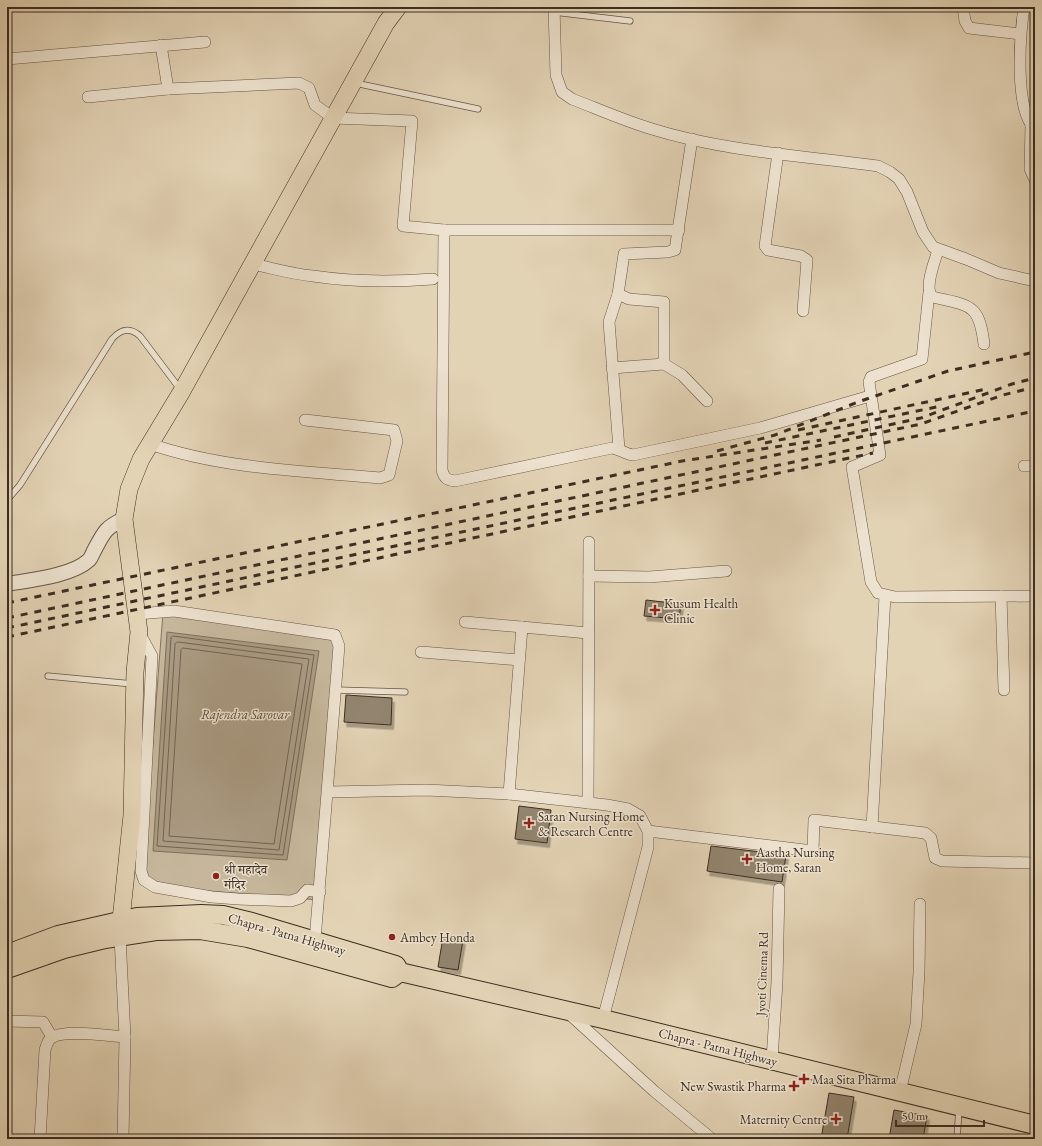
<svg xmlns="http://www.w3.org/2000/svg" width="1042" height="1146" font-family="'EB Garamond','Noto Serif Devanagari',serif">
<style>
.green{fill:#c6b79c;stroke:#80725f}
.water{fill:#aa9b83;stroke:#7e6f5c}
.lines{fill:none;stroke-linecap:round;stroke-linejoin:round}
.shore{stroke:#726452;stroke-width:1}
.building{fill:#92846e;stroke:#3b2e22;filter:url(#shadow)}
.service-casing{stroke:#655747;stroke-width:7}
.minor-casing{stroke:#655747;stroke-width:12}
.tertiary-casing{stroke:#655747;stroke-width:16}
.primary-casing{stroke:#3b2e22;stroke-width:18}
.trunk-casing{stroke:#3b2e22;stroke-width:20}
.service{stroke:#ede2cf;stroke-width:5.5}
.minor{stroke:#ede2cf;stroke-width:11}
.tertiary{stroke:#ede2cf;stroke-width:14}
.primary{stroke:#e3d3b5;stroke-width:17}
.trunk{stroke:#e3d3b5;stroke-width:18}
.rail{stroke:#3b2e22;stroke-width:3;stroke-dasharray:7 7;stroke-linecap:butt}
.poi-dot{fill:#8f2418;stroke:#ede2cf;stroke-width:1.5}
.labels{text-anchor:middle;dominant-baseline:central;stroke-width:3;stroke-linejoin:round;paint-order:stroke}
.poi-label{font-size:13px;fill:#3b2e22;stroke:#ede2cf;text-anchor:start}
.park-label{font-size:13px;font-style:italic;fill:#57493a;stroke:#ede2cf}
.street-label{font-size:13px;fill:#3b2e22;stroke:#ede2cf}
</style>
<defs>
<filter id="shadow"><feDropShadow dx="2.5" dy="4.5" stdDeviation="0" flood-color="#0004"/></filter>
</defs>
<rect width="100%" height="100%" fill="#e3d3b5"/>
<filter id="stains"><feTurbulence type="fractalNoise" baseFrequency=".005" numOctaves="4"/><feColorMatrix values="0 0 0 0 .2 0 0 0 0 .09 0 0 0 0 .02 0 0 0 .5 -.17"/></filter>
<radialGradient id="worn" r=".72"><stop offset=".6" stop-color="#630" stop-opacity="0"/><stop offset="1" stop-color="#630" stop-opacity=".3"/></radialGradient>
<!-- green -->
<path class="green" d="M 163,612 L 341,635 L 319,900 L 159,887 L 143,874 Z"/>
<!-- water -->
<path class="water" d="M 167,632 L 319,651 L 287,860 L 153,851 Z"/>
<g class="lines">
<!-- shore -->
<g class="shore">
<path d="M 173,636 L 314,655 L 283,855 L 157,846 L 171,638 Z"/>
<path d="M 178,642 L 309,659 L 279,850 L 163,841 L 175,644 Z"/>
<path d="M 183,648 L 302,664 L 274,844 L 169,836 L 181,650 Z"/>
</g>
</g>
<!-- building -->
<g class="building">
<path d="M 646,600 L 681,604 L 679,619 L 644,616 Z"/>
<path d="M 346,695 L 392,698 L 391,725 L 344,722 Z"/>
<path d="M 519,806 L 551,810 L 547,843 L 515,839 Z"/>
<path d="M 711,846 L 786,855 L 782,882 L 707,871 Z"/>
<path d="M 443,937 L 463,940 L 458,970 L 438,967 Z"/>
<path d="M 829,1093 L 854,1097 L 847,1139 L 821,1139 Z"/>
<path d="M 894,1110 L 927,1116 L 923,1139 L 889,1139 Z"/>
</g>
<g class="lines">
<defs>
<g id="service">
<path d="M 554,12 L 630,21"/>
<path d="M 355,83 L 478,109"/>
<path d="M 7,500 L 20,485 L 112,339 C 121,329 130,327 140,336 L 180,389"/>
<path d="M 48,676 L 133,684"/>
<path d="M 336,690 L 405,692"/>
<path d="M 957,1139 L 959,1109"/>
</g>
<g id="minor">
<path d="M 554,7 L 556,75 L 562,92 L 572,99 C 598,109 625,121 652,129 C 722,151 805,156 878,166 L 890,172 L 899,179 L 907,192 L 923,232 L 933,247 L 966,259 L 999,273 L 1035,281"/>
<path d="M 963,7 L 965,21 L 969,28 L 1020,34"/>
<path d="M 1024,7 C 1020,34 1014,110 1035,129"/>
<path d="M 161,45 L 168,89"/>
<path d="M 7,59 L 205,42"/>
<path d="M 88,97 L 168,89 L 299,83 L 309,88 L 315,105 L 333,118 L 412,121 L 403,226 L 444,230 L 442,470 C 444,478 447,480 455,481 L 612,448 C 620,449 625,454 633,455 L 760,428 L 870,396"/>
<path d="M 1031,125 L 1030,169 L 1035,180"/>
<path d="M 778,153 L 765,246 L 768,250 L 801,256 L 807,260 L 803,311"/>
<path d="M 444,230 L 679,230"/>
<path d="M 938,250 C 935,261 923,289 933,297 C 970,306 979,303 984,344"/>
<path d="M 252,264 C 272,268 292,274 313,276 C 353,282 393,282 433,279"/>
<path d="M 929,292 L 922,359 L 871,377 L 869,382 L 880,455 L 852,467 L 871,582 L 878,593 L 895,597 L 1035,596"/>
<path d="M 618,294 L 609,322 L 619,449"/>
<path d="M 664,364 L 664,302 L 629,299 L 618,294 L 624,254 L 668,252 L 675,250 L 692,139"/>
<path d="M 612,368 L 664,364 L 682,375 L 707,401"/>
<path d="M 150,444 C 223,469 303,471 380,478 L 389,475 L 397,441 L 394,430 L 305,420"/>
<path d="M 1024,466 L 1035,466"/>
<path d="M 589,576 L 649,577 L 726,571"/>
<path d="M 1001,596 L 1004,690"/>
<path d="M 137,614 L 174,611 L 335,635 L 339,646 L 315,940"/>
<path d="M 465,622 L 588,633"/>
<path d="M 139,632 L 152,656 L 141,871 L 144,880 L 155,887 L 212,897 L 238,899 L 291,901 L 300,898 L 307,890 L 320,892"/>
<path d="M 421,652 L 519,660"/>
<path d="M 328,792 L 426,790 L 509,794 L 607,805 L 628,809 L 640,816 L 648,831 L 648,847 L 603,1019"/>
<path d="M 509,794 L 522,627"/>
<path d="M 588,803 L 589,542"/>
<path d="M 872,827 L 885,596"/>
<path d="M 648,831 L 813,851 L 814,820 L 925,833 L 931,838 L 935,858 L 942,861 L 1035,863"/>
<path d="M 120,937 L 125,1037 L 123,1139"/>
<path d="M 567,1012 L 654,1091 L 712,1139"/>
<path d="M 7,1021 L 43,1022 L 52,1037"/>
<path d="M 772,1060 L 777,982 L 779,889"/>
<path d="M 900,1092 L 916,1024 L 919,972 L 920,904"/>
<path d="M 40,1139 L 45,1050 C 47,1044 48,1039 53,1037 C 66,1029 109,1036 125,1037"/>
</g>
<path id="tertiary" d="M 7,584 C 30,580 72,576 89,560 C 92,557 93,552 95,549 C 104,532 106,527 124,519"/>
<path id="primary" d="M 121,920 L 132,815 L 135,672 L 139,632 L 124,519 L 129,489 L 141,459 L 182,391 L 386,23 L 398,7"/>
<g id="trunk">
<path d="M 7,954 L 58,935 L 137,917 L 201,914 L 223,915 L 252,922 L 396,965 L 400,972 L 603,1019 L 1035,1125"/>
<path d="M 7,969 L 64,949 L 105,939 L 156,931 L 200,930 L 248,938 L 392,978 L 400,972"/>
</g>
</defs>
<!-- service casing -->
<use href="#service" class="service-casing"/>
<!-- minor casing -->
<use href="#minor" class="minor-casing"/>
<!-- tertiary casing -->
<use href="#tertiary" class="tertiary-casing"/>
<!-- primary casing -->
<use href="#primary" class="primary-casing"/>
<!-- trunk casing -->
<use href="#trunk" class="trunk-casing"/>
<!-- service -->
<use href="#service" class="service"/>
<!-- minor -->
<use href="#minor" class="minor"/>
<!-- tertiary -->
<use href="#tertiary" class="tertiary"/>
<!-- primary -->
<use href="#primary" class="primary"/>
<!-- trunk -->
<use href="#trunk" class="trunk"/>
<!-- rail -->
<g class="rail">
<path d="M 798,430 L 986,389"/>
<path d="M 834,437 L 921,418 L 1012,384 L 1035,378"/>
<path d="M 765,443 L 941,406"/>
<path d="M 717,451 L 775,435 L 858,402 L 948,371 L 1035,352"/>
<path d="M 7,603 L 682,461 L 821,440"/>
<path d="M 7,618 L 921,424 L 1003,395 L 1035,387"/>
<path d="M 7,628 L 1035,411"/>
<path d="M 7,637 L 873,453"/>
</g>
</g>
<!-- markers -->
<g class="poi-dot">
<path d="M653 604h4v4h4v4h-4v4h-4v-4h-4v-4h4z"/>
<path d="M527 817h4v4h4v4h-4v4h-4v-4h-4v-4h4z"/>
<path d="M745 853h4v4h4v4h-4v4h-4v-4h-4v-4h4z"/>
<circle cx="216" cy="876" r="4"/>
<circle cx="392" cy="937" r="4"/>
<path d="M802 1073h4v4h4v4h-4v4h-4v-4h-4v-4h4z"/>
<path d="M792 1080h4v4h4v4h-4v4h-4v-4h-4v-4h4z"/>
<path d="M834 1113h4v4h4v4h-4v4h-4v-4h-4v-4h4z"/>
</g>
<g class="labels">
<!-- poi labels -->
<g class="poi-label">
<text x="664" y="603">Kusum Health<tspan x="664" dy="15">Clinic</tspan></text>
<text x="538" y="816">Saran Nursing Home<tspan x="538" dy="15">&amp; Research Centre</tspan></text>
<text x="756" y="852">Aastha Nursing<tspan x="756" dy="15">Home, Saran</tspan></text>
<text x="224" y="869">श्री महादेव<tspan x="224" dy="15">मंदिर</tspan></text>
<text x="400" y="937">Ambey Honda</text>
<text x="812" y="1079">Maa Sita Pharma</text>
<text x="786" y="1086" text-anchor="end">New Swastik Pharma</text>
<text x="827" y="1119" text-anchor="end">Maternity Centre</text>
</g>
<!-- park labels -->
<g class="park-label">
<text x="245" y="714">Rajendra Sarovar</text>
</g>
<!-- street labels -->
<g class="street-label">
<text transform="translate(287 934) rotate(16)">Chapra - Patna Highway</text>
<text transform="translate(762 974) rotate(-88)">Jyoti Cinema Rd</text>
<text transform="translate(718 1047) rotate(14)">Chapra - Patna Highway</text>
</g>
</g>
<!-- margin -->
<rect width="1042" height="1146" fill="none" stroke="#e3d3b5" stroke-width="24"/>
<rect x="8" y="8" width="1026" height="1130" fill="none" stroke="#3b2e22" stroke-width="2"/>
<rect x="12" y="12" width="1018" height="1122" fill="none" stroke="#3b2e22"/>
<!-- scale -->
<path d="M896 1120v6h88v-6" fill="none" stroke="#3b2e22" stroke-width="2"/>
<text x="902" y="1120" font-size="12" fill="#3b2e22" stroke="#ede2cf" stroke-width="3" paint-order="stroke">50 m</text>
<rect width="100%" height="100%" filter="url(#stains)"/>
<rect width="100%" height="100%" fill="url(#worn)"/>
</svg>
